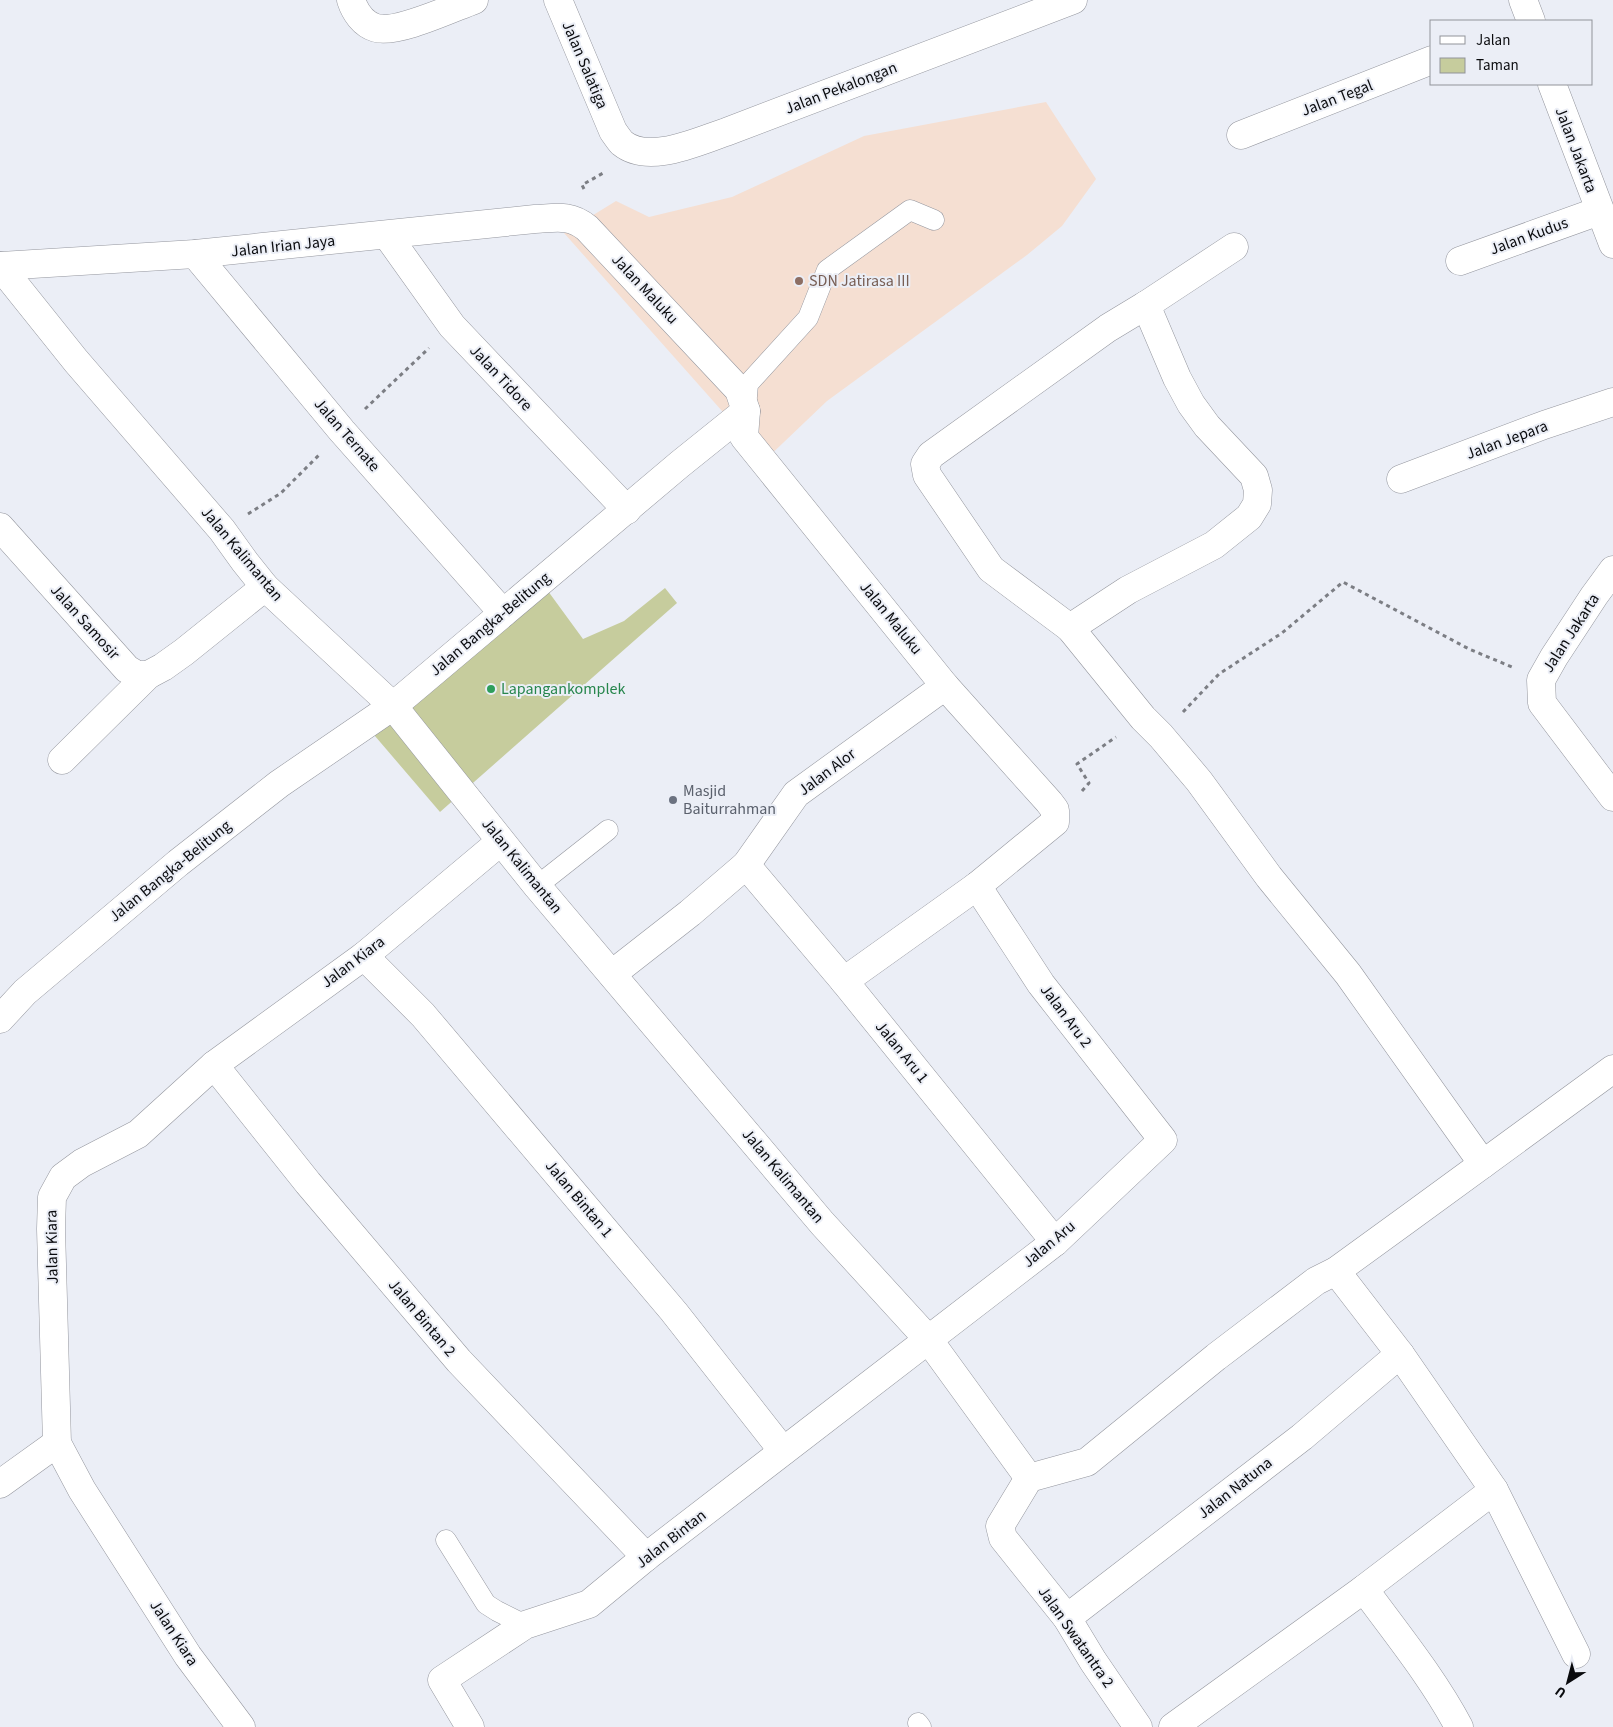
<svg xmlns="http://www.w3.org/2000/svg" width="1613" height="1727" font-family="'Source Sans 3',sans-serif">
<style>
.education{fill:#f5dfd2}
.green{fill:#c6cc9d}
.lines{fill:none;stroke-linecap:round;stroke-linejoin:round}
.service-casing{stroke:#94969e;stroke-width:21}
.minor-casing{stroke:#94969e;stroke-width:29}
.path{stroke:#7c7e84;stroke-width:3;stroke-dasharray:4 4;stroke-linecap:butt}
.service{stroke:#fff;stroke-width:20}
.minor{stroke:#fff;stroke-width:28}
.education-dot{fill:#8d6e63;stroke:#ebeef6;stroke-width:2}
.leisure-dot{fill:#2e9e5b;stroke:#ebeef6;stroke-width:2}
.worship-dot{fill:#6b7280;stroke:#ebeef6;stroke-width:2}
.labels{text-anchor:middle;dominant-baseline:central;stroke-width:4;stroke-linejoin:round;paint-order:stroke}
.street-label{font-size:16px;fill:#0a0b0e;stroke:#ebeef6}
.education-label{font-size:16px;fill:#785e54;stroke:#ebeef6;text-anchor:start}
.leisure-label{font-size:16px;fill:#27864d;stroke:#ebeef6;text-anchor:start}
.worship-label{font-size:16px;fill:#5b616d;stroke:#ebeef6;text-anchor:start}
</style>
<rect width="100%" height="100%" fill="#ebeef6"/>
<!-- education -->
<path class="education" d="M 1046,102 L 1096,179 L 1062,226 L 1027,255 L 827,401 L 760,465 L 722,411 L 564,233 L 616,201 L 649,217 L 732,197 L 864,136 Z"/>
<!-- green -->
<path class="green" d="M 537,576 L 583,639 L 624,621 L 665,588 L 677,603 L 440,812 L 363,722 Z"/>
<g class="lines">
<defs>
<g id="service">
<path d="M 746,408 L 748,384 L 808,318 L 827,270 L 910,210 L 934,220"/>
<path d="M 537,886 L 608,830"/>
<path d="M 446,1540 L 486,1604 L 497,1611 L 525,1625"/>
<path d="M 918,1723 L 921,1727"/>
</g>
<g id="minor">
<path d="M 351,0 C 355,12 363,24 376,28 C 397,34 452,8 474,0"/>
<path d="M 558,0 L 613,131 C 616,135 619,140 622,143 C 649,165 698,141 726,132 L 1073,0"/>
<path d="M 1523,0 L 1531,21"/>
<path d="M 1552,84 L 1613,244"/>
<path d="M 1241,135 L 1432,60"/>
<path d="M 387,235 L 452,326 L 627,510"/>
<path d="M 1234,247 L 1146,305 L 1108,328 L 931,455 L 925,464 L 927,475 L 991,569 L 1070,628 L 1143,718 L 1161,736 L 1199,781 L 1269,877 L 1348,974 L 1483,1164"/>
<path d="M 195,254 L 342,431 L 503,613"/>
<path d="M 1460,261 L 1599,211"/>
<path d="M 0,266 L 195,254 L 535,219 C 556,218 570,214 587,228 L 739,390 L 746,411 L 744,437 L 945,686 L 1049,802 L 1055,810 L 1055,822 L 977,886 L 844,981"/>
<path d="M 0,266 L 76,361 L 222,530 L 245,562 L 265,587 L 393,706 L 537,886 L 822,1223 L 928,1339 L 1029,1478"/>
<path d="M 1401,479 L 1544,425 L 1613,402"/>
<path d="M 0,527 L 127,669 L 137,675 L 148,675 L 163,667 L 184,652 L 265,587"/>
<path d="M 1613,570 L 1594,596 L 1554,657 L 1541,680 L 1542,703 L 1613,797"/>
<path d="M 1070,628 L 1128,590 L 1214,545 L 1249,517 L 1257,504 L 1258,490 L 1254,476 L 1207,426 L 1191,404 L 1177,378 L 1146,305"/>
<path d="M 62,760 L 148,675"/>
<path d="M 746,865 L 844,981 L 1055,1242"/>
<path d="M 364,956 L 423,1015 L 674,1312 L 783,1451"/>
<path d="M 612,974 L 690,913 L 746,865 L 796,794 L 945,686"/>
<path d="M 0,1019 L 25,992 L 178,863 L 279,784 L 393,706 L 680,464 L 746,411"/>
<path d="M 214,1065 L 308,1183 L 459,1361 L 646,1557"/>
<path d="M 1336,1271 L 1400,1354 L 1494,1490 L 1576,1654"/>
<path d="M 0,1484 L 57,1443"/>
<path d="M 1364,1589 C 1397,1634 1433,1678 1459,1727"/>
<path d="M 1067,1618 L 1302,1437 L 1400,1354"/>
<path d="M 241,1727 L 188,1656 L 82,1490 L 57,1443 L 51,1229 L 52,1197 L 63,1177 L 82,1163 L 138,1134 L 214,1065 L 364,956 L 500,842"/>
<path d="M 470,1727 L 442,1680 L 525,1625 L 589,1604 L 646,1557 L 1055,1242 L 1163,1140 L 1041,984 L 977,886"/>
<path d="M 1138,1727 L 1093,1661 L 1067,1618 L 1003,1538 L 1000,1526 L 1029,1478 L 1087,1462 L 1216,1357 L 1316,1281 L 1336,1271 L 1409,1218 L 1613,1069"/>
<path d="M 1173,1727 L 1364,1589 L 1494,1490"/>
</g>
</defs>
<!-- service casing -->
<use href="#service" class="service-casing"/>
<!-- minor casing -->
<use href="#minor" class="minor-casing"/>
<!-- path -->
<g class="path">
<path d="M 584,189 L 582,185 L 605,172"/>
<path d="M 365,409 L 429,348"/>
<path d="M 248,514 L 281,493 L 320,454"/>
<path d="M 1183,712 L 1219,674 L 1282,633 L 1343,582 L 1469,649 L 1512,667"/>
<path d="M 1082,791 L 1089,783 L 1077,764 L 1116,737"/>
</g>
<!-- service -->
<use href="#service" class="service"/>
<!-- minor -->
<use href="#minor" class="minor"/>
</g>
<!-- markers -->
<circle class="education-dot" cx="799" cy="281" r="5"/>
<circle class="leisure-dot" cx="491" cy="689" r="5"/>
<circle class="worship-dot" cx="673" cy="800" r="5"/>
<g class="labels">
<!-- street labels -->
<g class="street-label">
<text transform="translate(585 65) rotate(67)">Jalan Salatiga</text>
<text transform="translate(841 88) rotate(-21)">Jalan Pekalongan</text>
<text transform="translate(1337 98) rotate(-21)">Jalan Tegal</text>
<text transform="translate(1576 150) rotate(69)">Jalan Jakarta</text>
<text transform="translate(1529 236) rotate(-20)">Jalan Kudus</text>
<text transform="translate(283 246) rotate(-6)">Jalan Irian Jaya</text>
<text transform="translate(645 289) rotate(47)">Jalan Maluku</text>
<text transform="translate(501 378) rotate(47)">Jalan Tidore</text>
<text transform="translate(347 435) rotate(49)">Jalan Ternate</text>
<text transform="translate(1507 440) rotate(-20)">Jalan Jepara</text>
<text transform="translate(242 554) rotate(50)">Jalan Kalimantan</text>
<text transform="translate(891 618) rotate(51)">Jalan Maluku</text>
<text transform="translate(85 622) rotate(48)">Jalan Samosir</text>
<text transform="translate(490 624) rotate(-40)">Jalan Bangka-Belitung</text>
<text transform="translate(1571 633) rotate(-57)">Jalan Jakarta</text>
<text transform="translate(827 772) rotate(-37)">Jalan Alor</text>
<text transform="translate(522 866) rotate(51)">Jalan Kalimantan</text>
<text transform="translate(170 871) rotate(-39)">Jalan Bangka-Belitung</text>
<text transform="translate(353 962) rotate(-37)">Jalan Kiara</text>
<text transform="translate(1066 1016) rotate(53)">Jalan Aru 2</text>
<text transform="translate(902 1052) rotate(51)">Jalan Aru 1</text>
<text transform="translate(783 1176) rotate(50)">Jalan Kalimantan</text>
<text transform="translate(579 1199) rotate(50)">Jalan Bintan 1</text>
<text transform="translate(1049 1244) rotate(-40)">Jalan Aru</text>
<text transform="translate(52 1247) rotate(-91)">Jalan Kiara</text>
<text transform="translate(422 1318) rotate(50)">Jalan Bintan 2</text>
<text transform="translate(1235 1488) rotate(-38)">Jalan Natuna</text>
<text transform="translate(671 1539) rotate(-38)">Jalan Bintan</text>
<text transform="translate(174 1633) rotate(57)">Jalan Kiara</text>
<text transform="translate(1076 1637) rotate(55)">Jalan Swatantra 2</text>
</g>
<!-- education labels -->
<g class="education-label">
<text x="809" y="281">SDN Jatirasa III</text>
</g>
<!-- leisure labels -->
<g class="leisure-label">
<text x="501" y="689">Lapangankomplek</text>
</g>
<!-- worship labels -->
<g class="worship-label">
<text x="683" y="791">Masjid<tspan x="683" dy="18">Baiturrahman</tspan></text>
</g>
</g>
<!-- legend -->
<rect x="1430" y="20" width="162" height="65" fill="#ebeef6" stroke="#919399"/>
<rect x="1440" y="36" width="25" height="8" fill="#ffffff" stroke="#919399"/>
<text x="1476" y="45" font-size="15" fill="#0a0b0e">Jalan</text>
<rect x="1440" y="58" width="25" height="15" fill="#c6cc9d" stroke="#919399"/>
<text x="1476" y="70" font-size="15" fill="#0a0b0e">Taman</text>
<!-- north arrow -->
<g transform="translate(1568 1682) rotate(216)" stroke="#ebeef6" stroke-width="4" paint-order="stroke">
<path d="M0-4L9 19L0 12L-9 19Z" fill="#0a0b0e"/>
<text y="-8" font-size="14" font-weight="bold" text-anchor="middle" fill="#0a0b0e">U</text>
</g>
</svg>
